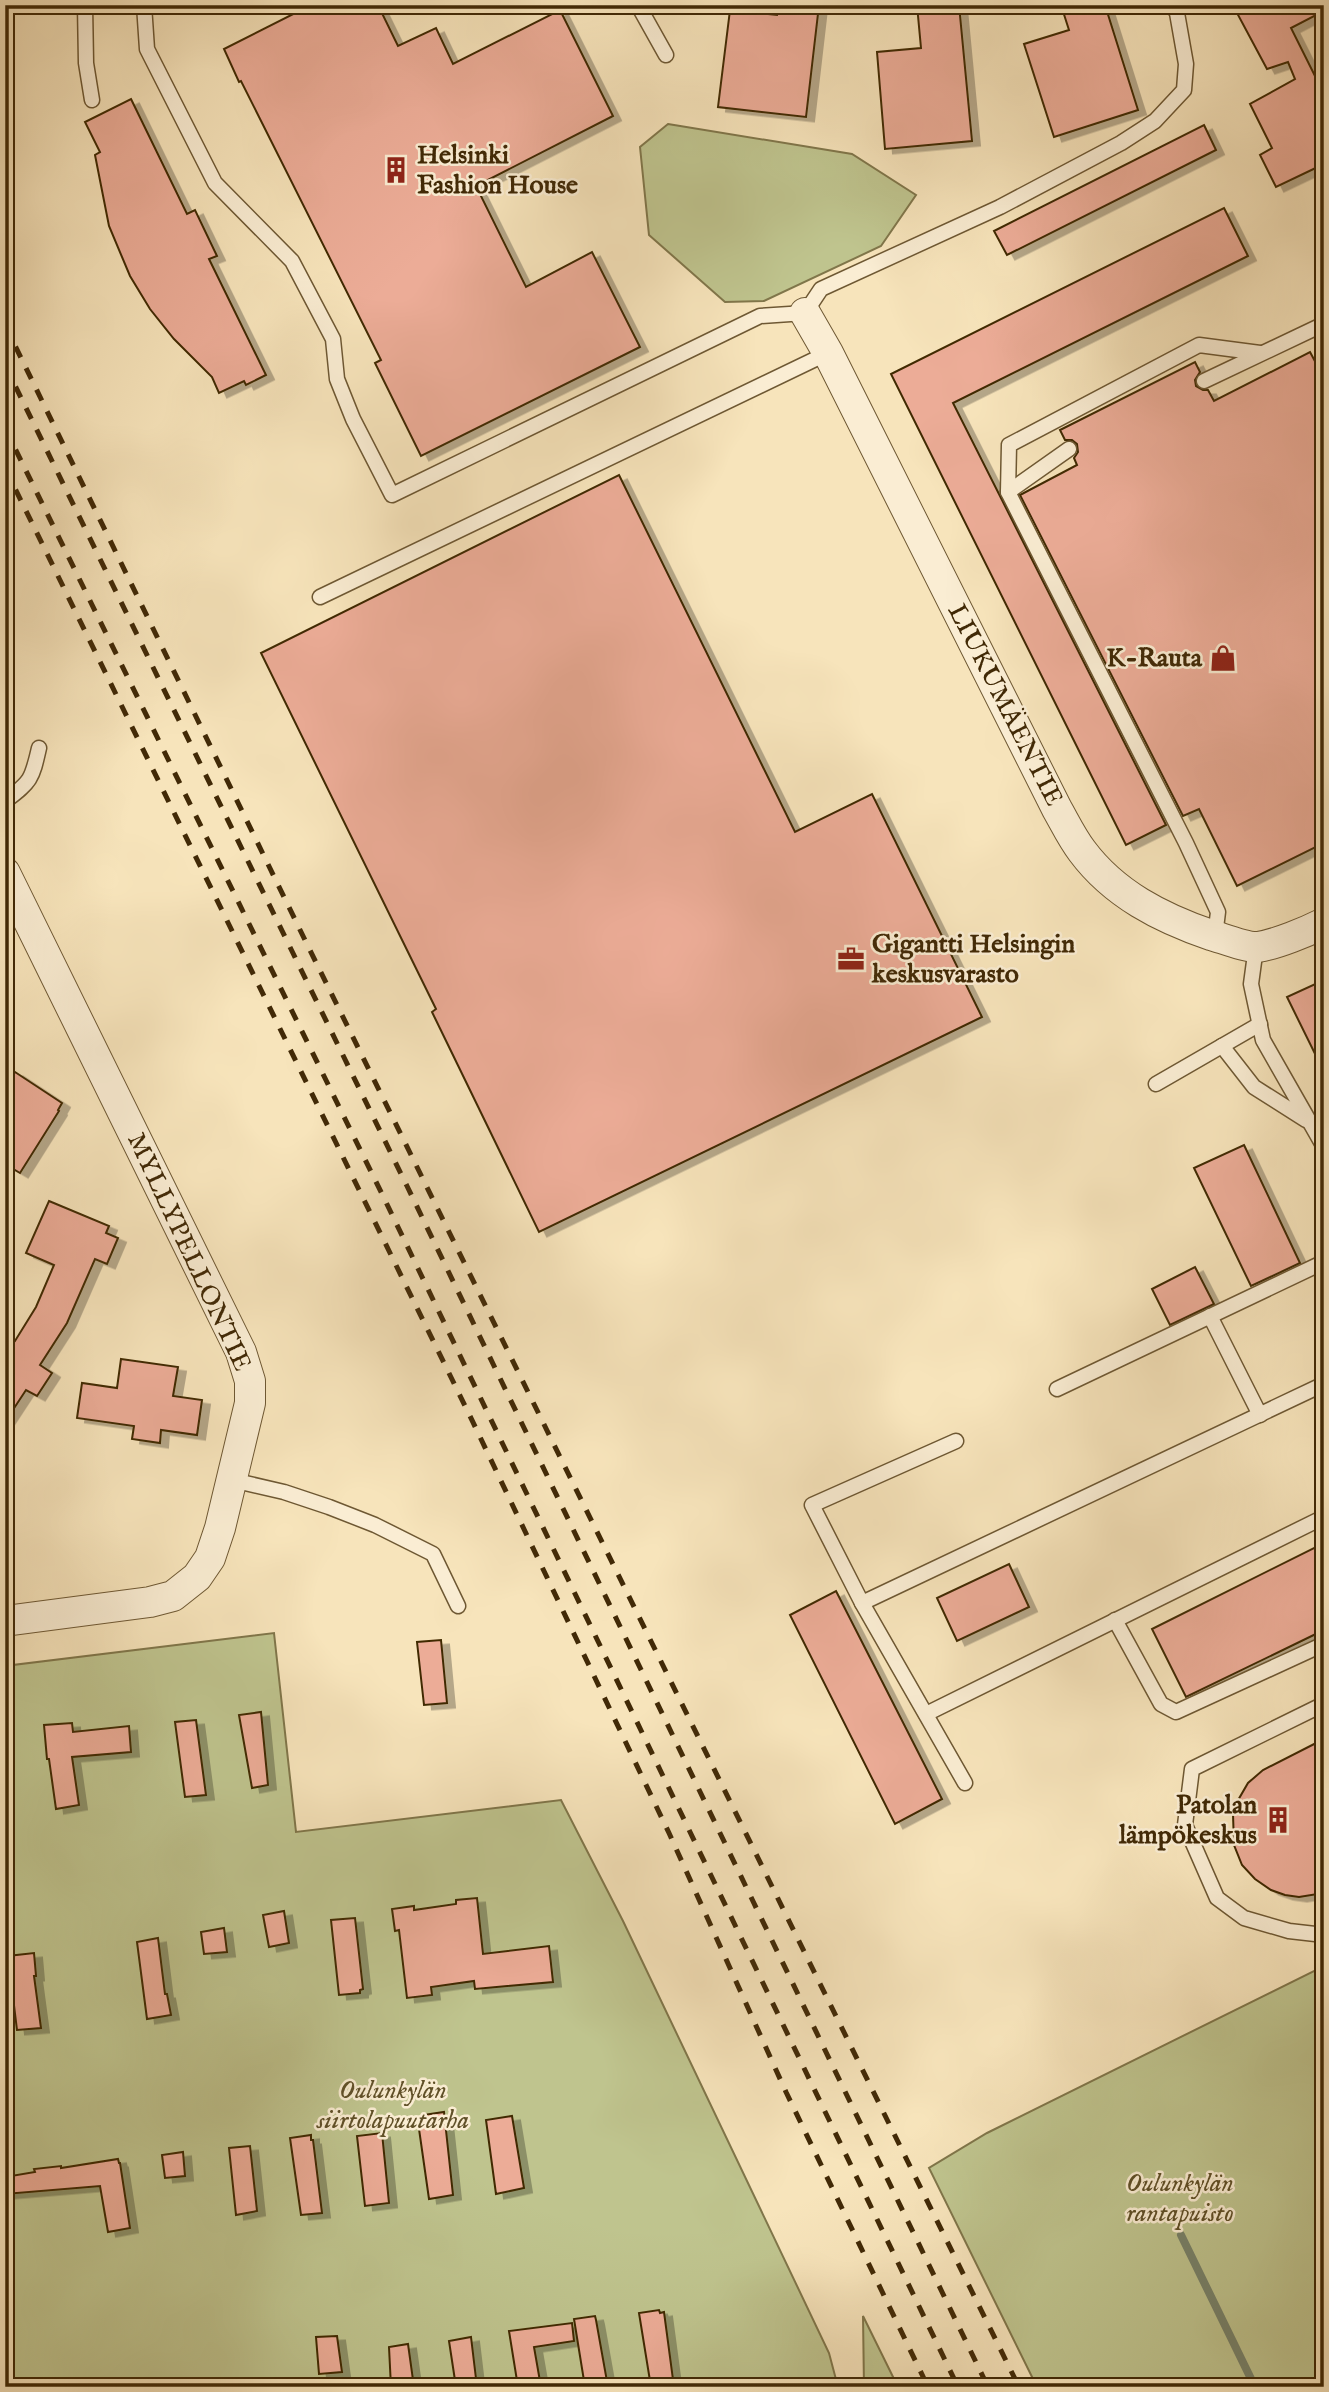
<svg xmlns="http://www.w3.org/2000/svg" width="1329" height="2392" font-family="'IM FELL English',serif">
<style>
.green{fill:#bfc48e;stroke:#80764a;stroke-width:2}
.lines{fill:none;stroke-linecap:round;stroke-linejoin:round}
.stream{stroke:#78836b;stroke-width:8}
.building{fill:#ecac97;stroke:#412906;stroke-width:2;filter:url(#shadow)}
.lane-casing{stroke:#6e5833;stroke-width:17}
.street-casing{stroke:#6e5833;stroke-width:32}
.lane{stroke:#faedd3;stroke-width:14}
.street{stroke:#faedd3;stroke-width:30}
.rail{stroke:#412906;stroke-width:5;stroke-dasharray:12 12;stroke-linecap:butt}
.labels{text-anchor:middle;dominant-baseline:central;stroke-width:5;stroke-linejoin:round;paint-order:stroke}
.poi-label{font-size:26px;font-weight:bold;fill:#412906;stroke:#faedd3;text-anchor:start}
.street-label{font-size:26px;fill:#412906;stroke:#faedd3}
.park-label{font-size:26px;font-style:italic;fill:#605028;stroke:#faedd3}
</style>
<defs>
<filter id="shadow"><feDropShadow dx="8" dy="4.5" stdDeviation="0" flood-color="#0004"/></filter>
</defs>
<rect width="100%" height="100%" fill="#f7e4bb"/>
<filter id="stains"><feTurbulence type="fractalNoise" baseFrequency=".00286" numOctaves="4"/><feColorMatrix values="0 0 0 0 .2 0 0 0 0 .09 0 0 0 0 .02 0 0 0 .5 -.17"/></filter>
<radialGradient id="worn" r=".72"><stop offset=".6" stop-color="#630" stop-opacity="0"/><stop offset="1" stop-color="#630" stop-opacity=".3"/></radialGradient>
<!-- green -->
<g class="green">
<path d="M 668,124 L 852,154 L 916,195 L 881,246 L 764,301 L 725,302 L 649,235 L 640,147 Z"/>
<path d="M 274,1633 L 296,1832 L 561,1800 L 623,1921 L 829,2353 L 838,2387 L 5,2387 L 5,1666 Z"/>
<path d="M 1324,1966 L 1324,2387 L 1037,2387 L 929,2168 L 987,2133 Z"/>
<path d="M 863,2316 L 898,2387 L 864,2387 Z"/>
</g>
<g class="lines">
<!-- stream -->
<path class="stream" d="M 1181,2235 L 1255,2387"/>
</g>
<!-- building -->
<g class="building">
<path d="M 311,5 L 378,5 L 398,46 L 436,28 L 453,64 L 560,10 L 613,116 L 476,186 L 526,287 L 592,252 L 640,347 L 421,456 L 375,363 L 381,360 L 241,81 L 239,82 L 224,49 Z"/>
<path d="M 778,5 L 819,5 L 806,117 L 718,107 L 730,10 L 777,15 Z"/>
<path d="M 917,5 L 959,5 L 972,141 L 885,149 L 877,52 L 921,48 Z"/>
<path d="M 1061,5 L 1105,5 L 1138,110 L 1054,137 L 1024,44 L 1069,30 Z"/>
<path d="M 1252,5 L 1324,5 L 1324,11 L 1291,28 L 1324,94 L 1324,164 L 1276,187 L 1260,155 L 1272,148 L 1250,104 L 1295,79 L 1288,62 L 1267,69 L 1237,13 Z"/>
<path d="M 131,99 L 187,214 L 195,210 L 217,256 L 209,259 L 266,375 L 246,385 L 244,381 L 219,393 L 212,377 L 174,339 L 150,309 L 130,276 L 109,226 L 95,155 L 100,152 L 85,122 Z"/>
<path d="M 1204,125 L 1216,150 L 1007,255 L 994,231 Z"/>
<path d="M 1224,208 L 1248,256 L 953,403 L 1166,825 L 1126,845 L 891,374 Z"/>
<path d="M 1310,352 L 1324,378 L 1324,843 L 1237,886 L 1199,809 L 1183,816 L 1020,495 L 1077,465 L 1074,458 L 1078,452 L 1077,444 L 1072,440 L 1065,440 L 1060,430 L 1195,362 L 1200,372 L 1195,380 L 1196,386 L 1203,390 L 1208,390 L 1214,401 Z"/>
<path d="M 619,475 L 795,832 L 872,794 L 982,1017 L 539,1232 L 432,1012 L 436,1009 L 261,653 Z"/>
<path d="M 1324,980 L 1324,1072 L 1287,997 Z"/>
<path d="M 15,1072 L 62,1103 L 58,1110 L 59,1111 L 20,1173 L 5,1164 L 5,1085 Z"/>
<path d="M 1244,1145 L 1300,1263 L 1251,1286 L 1194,1168 Z"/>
<path d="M 49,1201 L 109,1226 L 106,1233 L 118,1238 L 107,1264 L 95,1259 L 67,1323 L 40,1365 L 52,1373 L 37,1396 L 26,1390 L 5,1422 L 5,1335 L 15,1341 L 36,1307 L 54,1265 L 26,1253 Z"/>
<path d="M 1195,1267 L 1214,1304 L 1170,1325 L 1152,1289 Z"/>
<path d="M 121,1359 L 178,1367 L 173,1396 L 202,1400 L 197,1435 L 161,1430 L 160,1443 L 132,1439 L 134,1426 L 77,1418 L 82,1383 L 117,1388 Z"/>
<path d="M 1324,1543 L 1324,1630 L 1186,1697 L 1152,1629 Z"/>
<path d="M 1009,1564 L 1029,1607 L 957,1641 L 937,1598 Z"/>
<path d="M 836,1591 L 942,1799 L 895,1824 L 790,1615 Z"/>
<path d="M 441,1640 L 447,1703 L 424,1705 L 417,1642 Z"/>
<path d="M 261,1712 L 268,1785 L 252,1788 L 239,1715 Z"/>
<path d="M 196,1720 L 206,1795 L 185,1797 L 175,1722 Z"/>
<path d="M 72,1723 L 73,1732 L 129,1726 L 131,1752 L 72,1757 L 79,1805 L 56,1809 L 49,1759 L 47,1759 L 44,1725 Z"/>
<path d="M 1324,1739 L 1324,1893 L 1299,1897 L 1285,1895 L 1271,1890 L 1255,1879 L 1242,1865 L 1234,1845 L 1233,1814 L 1237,1802 L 1248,1783 L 1263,1770 Z"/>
<path d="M 477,1898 L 483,1954 L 549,1946 L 553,1982 L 475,1989 L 474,1981 L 431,1987 L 432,1995 L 407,1998 L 399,1930 L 395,1931 L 392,1909 L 414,1906 L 414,1910 L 456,1904 L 456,1900 Z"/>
<path d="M 284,1911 L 289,1943 L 269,1947 L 263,1915 Z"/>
<path d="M 355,1918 L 363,1989 L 360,1990 L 360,1993 L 339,1995 L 331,1920 Z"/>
<path d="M 224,1928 L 227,1952 L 204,1954 L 201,1932 Z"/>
<path d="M 158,1938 L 165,1994 L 167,1994 L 171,2015 L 147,2019 L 137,1942 Z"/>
<path d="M 34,1953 L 36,1976 L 34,1976 L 41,2028 L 17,2030 L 8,1956 Z"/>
<path d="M 444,2112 L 453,2195 L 429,2199 L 419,2129 L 421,2129 L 420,2122 L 424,2122 L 423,2115 Z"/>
<path d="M 512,2116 L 524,2188 L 496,2194 L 486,2120 Z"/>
<path d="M 382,2133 L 389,2203 L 365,2206 L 357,2136 Z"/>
<path d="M 311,2135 L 311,2140 L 313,2140 L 322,2213 L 301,2215 L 290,2138 Z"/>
<path d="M 250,2146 L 257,2211 L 236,2215 L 229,2148 Z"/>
<path d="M 183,2152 L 185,2176 L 165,2178 L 162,2155 Z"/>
<path d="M 118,2159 L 119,2163 L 120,2163 L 130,2228 L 108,2232 L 100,2186 L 5,2194 L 5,2177 L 35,2172 L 34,2169 L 61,2166 L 61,2168 Z"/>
<path d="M 659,2310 L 660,2313 L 664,2312 L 674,2387 L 651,2387 L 639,2313 Z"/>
<path d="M 595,2316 L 596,2320 L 608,2387 L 585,2387 L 574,2319 Z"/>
<path d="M 572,2323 L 574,2341 L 534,2347 L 541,2387 L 518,2387 L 509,2331 Z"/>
<path d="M 337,2336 L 342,2372 L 319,2374 L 316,2337 Z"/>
<path d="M 471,2337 L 477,2387 L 456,2387 L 449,2341 Z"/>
<path d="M 408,2344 L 414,2387 L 391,2387 L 389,2347 Z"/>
</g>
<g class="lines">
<defs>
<g id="lane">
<path d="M 85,5 L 86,63 L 92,100"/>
<path d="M 144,5 L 147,49 L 215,183 L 292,261 L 333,339 L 337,379 L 353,419 L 392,495 L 760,316 L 805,313 L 821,289 L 1000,207 L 1121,143 L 1155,121 L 1184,90 L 1186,64 L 1177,13 L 1172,5"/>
<path d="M 638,5 L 666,55"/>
<path d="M 1204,381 L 1324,324"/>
<path d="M 1069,449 L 1008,492 L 1186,843 L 1218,912 L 1215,936"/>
<path d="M 1008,492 L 1009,445 L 1199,345 L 1260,353"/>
<path d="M 320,597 L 828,353"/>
<path d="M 5,801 C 31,782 32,779 39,748"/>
<path d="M 1256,947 L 1251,984 L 1263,1040 L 1324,1147"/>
<path d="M 1222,1046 L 1254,1087 L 1306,1120"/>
<path d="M 1156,1084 L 1260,1024"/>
<path d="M 1210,1316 L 1260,1415"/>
<path d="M 1057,1389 L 1324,1262"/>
<path d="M 956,1441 L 812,1505 L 862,1603 L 965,1783"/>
<path d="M 232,1480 L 284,1492 L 329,1507 L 375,1525 L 433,1554 L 458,1606"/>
<path d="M 862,1603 L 1324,1384"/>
<path d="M 1115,1620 L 1161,1704 L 1176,1712 L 1324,1644"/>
<path d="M 1324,1704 L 1192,1769 L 1185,1825 L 1217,1898 L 1244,1918 L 1289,1931 L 1324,1935"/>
<path d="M 926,1714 L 1324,1517"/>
</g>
<g id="street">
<path d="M 805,313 L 828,353 L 1057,809 C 1065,823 1072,838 1082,851 C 1114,894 1161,918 1211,935 C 1222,938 1247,948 1258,947 C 1277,944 1306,932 1324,923"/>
<path d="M 5,873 L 241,1352 L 250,1381 L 250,1403 L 220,1528 L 210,1558 L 197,1577 L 173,1596 L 150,1602 L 5,1621"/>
</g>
</defs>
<!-- lane casing -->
<use href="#lane" class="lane-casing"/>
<!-- street casing -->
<use href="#street" class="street-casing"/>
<!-- lane -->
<use href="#lane" class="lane"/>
<!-- street -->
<use href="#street" class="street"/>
<!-- rail -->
<g class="rail">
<path d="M 5,325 L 304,938 L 1019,2387"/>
<path d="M 5,365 L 407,1186 L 988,2387"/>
<path d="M 5,428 L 383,1196 L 958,2387"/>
<path d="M 5,468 L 470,1416 L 669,1833 L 786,2092 L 928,2387"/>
</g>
</g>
<!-- icons -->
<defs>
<symbol id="building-bare" viewBox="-9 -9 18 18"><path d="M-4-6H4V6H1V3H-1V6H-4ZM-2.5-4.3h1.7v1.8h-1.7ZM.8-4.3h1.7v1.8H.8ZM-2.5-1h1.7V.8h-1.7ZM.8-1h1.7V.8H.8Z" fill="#8f2418" stroke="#faedd3" stroke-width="2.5" paint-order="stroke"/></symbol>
<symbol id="shop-bare" viewBox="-9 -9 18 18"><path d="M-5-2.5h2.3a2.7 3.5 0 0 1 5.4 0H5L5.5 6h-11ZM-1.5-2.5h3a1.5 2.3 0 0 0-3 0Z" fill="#8f2418" stroke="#faedd3" stroke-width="2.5" paint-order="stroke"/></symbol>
<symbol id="office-bare" viewBox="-9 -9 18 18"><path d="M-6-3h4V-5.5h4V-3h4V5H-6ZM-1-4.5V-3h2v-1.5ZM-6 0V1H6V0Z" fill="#8f2418" stroke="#faedd3" stroke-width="2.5" paint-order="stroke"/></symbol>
</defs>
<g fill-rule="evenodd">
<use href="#building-bare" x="377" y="151" width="38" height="38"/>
<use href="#shop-bare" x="1204" y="639" width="38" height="38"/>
<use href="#office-bare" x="832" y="940" width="38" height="38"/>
<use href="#building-bare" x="1259" y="1801" width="38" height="38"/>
</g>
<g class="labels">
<!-- poi labels -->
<g class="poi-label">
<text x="417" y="155">Helsinki<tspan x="417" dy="30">Fashion House</tspan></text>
<text x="1202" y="658" text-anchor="end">K-Rauta</text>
<text x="872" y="944">Gigantti Helsingin<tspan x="872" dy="30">keskusvarasto</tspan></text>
<text x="1257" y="1805" text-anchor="end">Patolan<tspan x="1257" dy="30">lämpökeskus</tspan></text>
</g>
<!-- street labels -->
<g class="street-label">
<text transform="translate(1005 705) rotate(63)">LIUKUMÄENTIE</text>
<text transform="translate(189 1252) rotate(65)">MYLLYPELLONTIE</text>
</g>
<!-- park labels -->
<g class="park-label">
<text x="393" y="2090">Oulunkylän<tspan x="393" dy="30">siirtolapuutarha</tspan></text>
<text x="1180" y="2183">Oulunkylän<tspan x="1180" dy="30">rantapuisto</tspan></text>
</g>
</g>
<!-- margin -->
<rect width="1329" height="2392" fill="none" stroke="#f7e4bb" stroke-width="28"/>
<rect x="7" y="7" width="1315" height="2378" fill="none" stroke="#412906" stroke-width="3.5"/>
<rect x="14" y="14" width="1301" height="2364" fill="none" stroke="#412906" stroke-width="2"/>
<rect width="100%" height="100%" filter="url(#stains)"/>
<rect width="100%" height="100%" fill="url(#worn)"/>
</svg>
